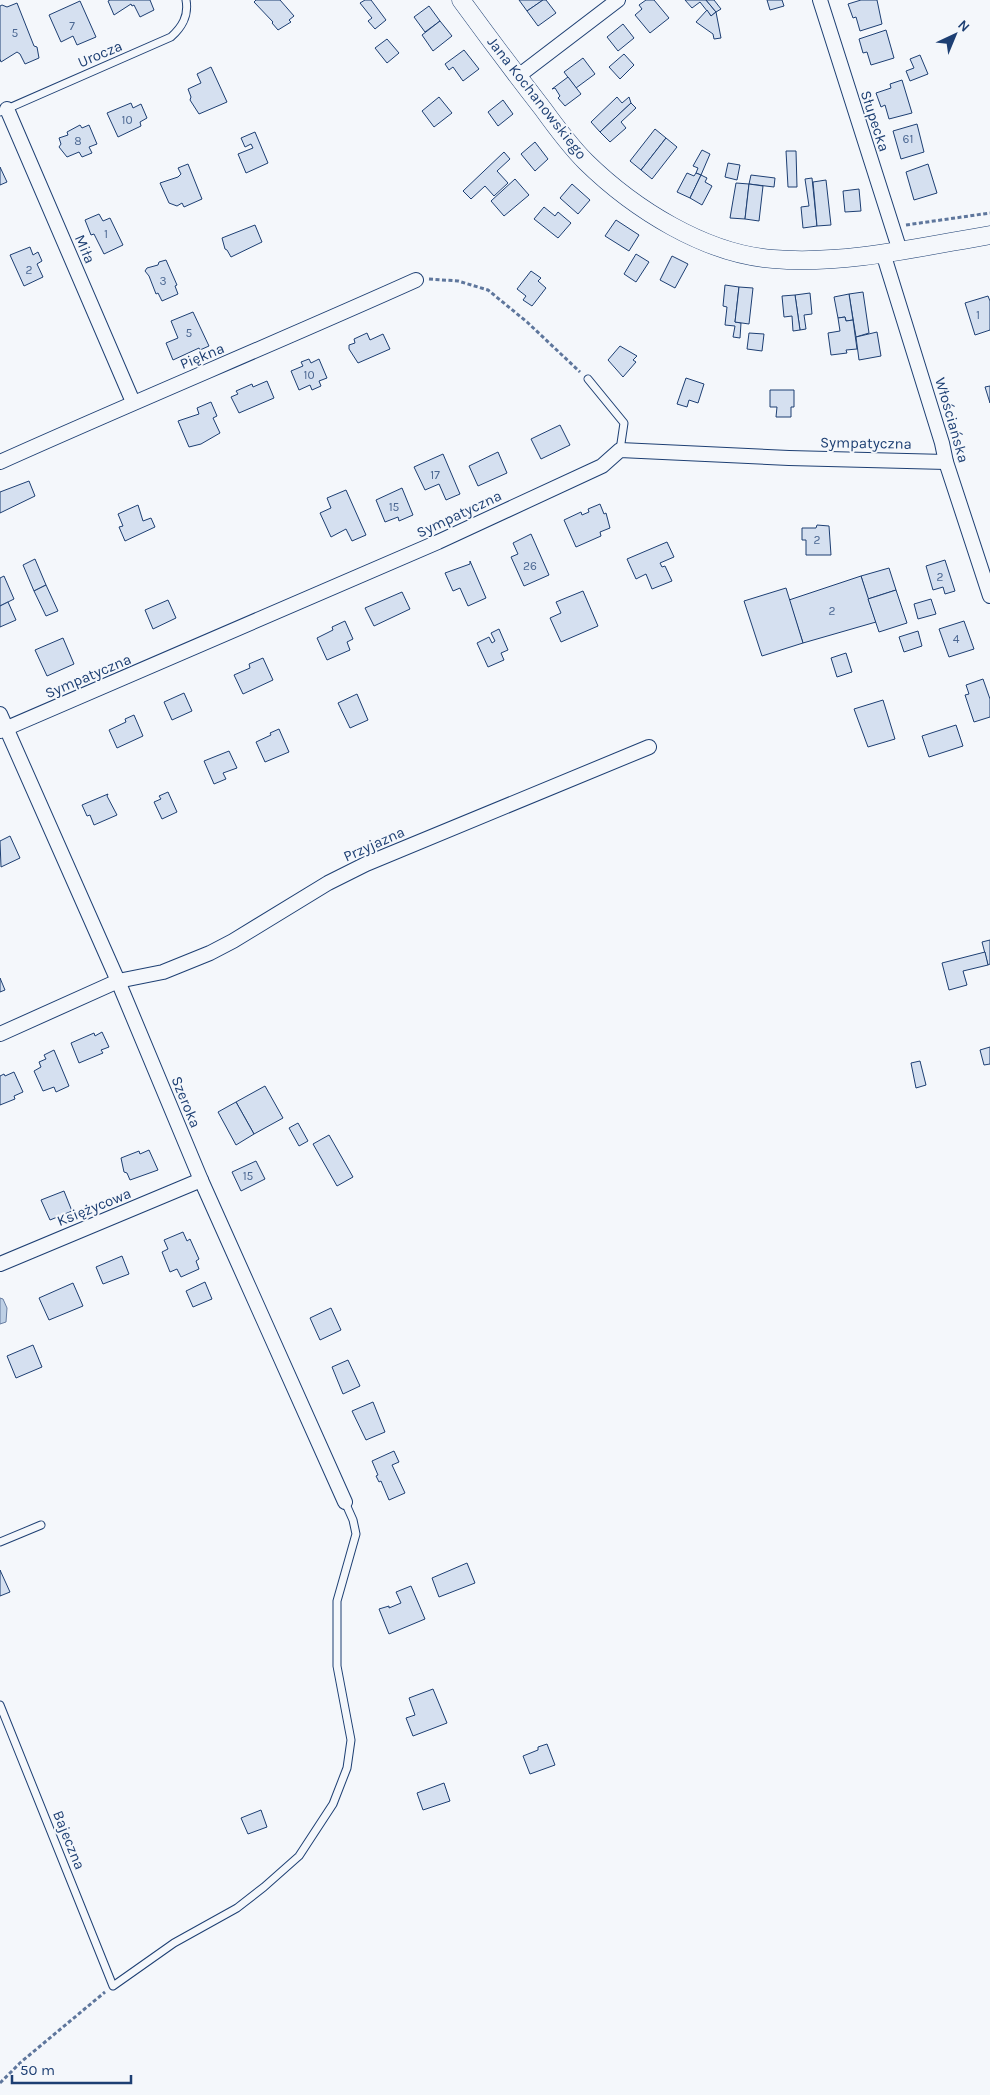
<svg xmlns="http://www.w3.org/2000/svg" width="990" height="2095" font-family="Karla,sans-serif">
<style>
.water{fill:#bed0e5;stroke:#687fa3}
.building{fill:#d5e0f0;stroke:#1d3f73}
.lines{fill:none;stroke-linecap:round;stroke-linejoin:round}
.service-casing{stroke:#1d3f73;stroke-width:9}
.minor-casing{stroke:#1d3f73;stroke-width:16}
.tertiary-casing{stroke:#1d3f73;stroke-width:19}
.path{stroke:#5e769c;stroke-width:3;stroke-dasharray:4 2.5;stroke-linecap:butt}
.service{stroke:#f4f7fb;stroke-width:7}
.minor{stroke:#f4f7fb;stroke-width:14}
.tertiary{stroke:#f4f7fb;stroke-width:18}
.labels{text-anchor:middle;dominant-baseline:central;stroke-width:4;stroke-linejoin:round;paint-order:stroke}
.number-label{font-size:12px;fill:#4b6792}
.street-label{font-size:15px;fill:#1d3f73;stroke:#f4f7fb}
</style>
<rect width="100%" height="100%" fill="#f4f7fb"/>
<!-- water -->
<path class="water" d="M 0,1298 L 3,1299 L 7,1308 L 6,1322 L 0,1324 Z"/>
<!-- building -->
<g class="building">
<path d="M 110,0 L 150,0 L 154,10 L 140,17 L 134,5 L 132,6 L 131,4 L 114,15 L 108,1 Z"/>
<path d="M 256,0 L 280,0 L 294,16 L 289,20 L 291,22 L 278,30 L 272,23 L 273,22 L 254,2 Z"/>
<path d="M 365,0 L 371,0 L 386,20 L 375,29 L 368,21 L 372,18 L 360,3 Z"/>
<path d="M 519,0 L 543,0 L 527,11 Z"/>
<path d="M 543,0 L 546,0 L 556,13 L 538,26 L 527,11 Z"/>
<path d="M 646,0 L 654,0 L 669,18 L 650,33 L 635,15 L 642,9 L 639,5 Z"/>
<path d="M 685,0 L 706,0 L 716,12 L 711,16 L 700,2 L 692,8 Z"/>
<path d="M 706,0 L 714,0 L 721,9 L 716,12 Z"/>
<path d="M 767,0 L 782,0 L 784,6 L 770,10 Z"/>
<path d="M 861,0 L 877,0 L 882,24 L 860,31 L 856,17 L 853,18 L 848,4 Z"/>
<path d="M 80,1 L 96,37 L 77,45 L 73,36 L 61,42 L 49,15 Z"/>
<path d="M 17,3 L 34,46 L 37,47 L 39,58 L 25,64 L 20,54 L 17,52 L 1,62 L 0,59 L 0,6 L 2,5 L 7,7 Z"/>
<path d="M 429,6 L 440,21 L 425,32 L 414,17 Z"/>
<path d="M 707,10 L 711,16 L 716,12 L 721,38 L 714,39 L 713,34 L 696,22 Z"/>
<path d="M 440,21 L 452,36 L 433,51 L 422,35 Z"/>
<path d="M 623,24 L 634,38 L 618,51 L 607,37 Z"/>
<path d="M 886,30 L 894,58 L 871,65 L 867,52 L 863,53 L 859,39 Z"/>
<path d="M 387,39 L 399,53 L 387,63 L 375,48 Z"/>
<path d="M 464,50 L 479,69 L 463,81 L 453,67 L 449,70 L 445,64 Z"/>
<path d="M 624,54 L 634,65 L 620,79 L 609,67 Z"/>
<path d="M 920,55 L 928,74 L 910,81 L 906,71 L 914,68 L 910,59 Z"/>
<path d="M 583,58 L 595,74 L 576,88 L 564,72 Z"/>
<path d="M 211,67 L 227,102 L 199,114 L 190,100 L 191,97 L 188,89 L 201,83 L 197,74 Z"/>
<path d="M 568,77 L 581,94 L 565,106 L 558,98 L 560,96 L 555,88 L 552,89 Z"/>
<path d="M 902,80 L 912,113 L 889,119 L 885,105 L 881,107 L 876,93 L 891,88 L 890,84 Z"/>
<path d="M 439,97 L 452,113 L 434,127 L 422,111 Z"/>
<path d="M 617,97 L 622,103 L 629,97 L 631,103 L 600,132 L 591,122 Z"/>
<path d="M 503,100 L 513,114 L 498,126 L 488,112 Z"/>
<path d="M 131,103 L 133,108 L 141,104 L 147,118 L 140,122 L 141,126 L 118,137 L 107,113 Z"/>
<path d="M 631,103 L 636,108 L 621,122 L 626,128 L 610,142 L 600,132 Z"/>
<path d="M 917,124 L 924,152 L 901,159 L 893,131 Z"/>
<path d="M 80,125 L 82,128 L 89,125 L 97,144 L 89,147 L 92,153 L 82,157 L 79,152 L 67,157 L 59,147 L 61,144 L 59,138 L 68,135 L 67,132 Z"/>
<path d="M 655,129 L 666,138 L 641,170 L 630,161 Z"/>
<path d="M 255,132 L 268,163 L 246,173 L 238,154 L 253,148 L 251,144 L 245,147 L 241,138 Z"/>
<path d="M 666,138 L 677,147 L 652,179 L 641,170 Z"/>
<path d="M 535,142 L 548,159 L 535,171 L 521,154 Z"/>
<path d="M 702,150 L 710,154 L 701,175 L 696,173 L 698,168 L 693,166 Z"/>
<path d="M 786,151 L 796,151 L 797,187 L 788,187 Z"/>
<path d="M 504,152 L 510,159 L 497,171 L 508,183 L 494,196 L 485,186 L 471,199 L 463,191 Z"/>
<path d="M 728,163 L 740,165 L 737,180 L 725,177 Z"/>
<path d="M 188,164 L 202,199 L 184,207 L 182,203 L 177,206 L 169,203 L 160,183 L 178,177 L 181,174 L 178,168 Z"/>
<path d="M 928,164 L 937,193 L 914,200 L 906,172 Z"/>
<path d="M 0,167 L 7,182 L 0,185 Z"/>
<path d="M 687,173 L 694,176 L 696,173 L 701,175 L 690,198 L 677,192 Z"/>
<path d="M 701,175 L 707,178 L 705,182 L 712,186 L 702,205 L 690,198 Z"/>
<path d="M 751,175 L 775,178 L 774,187 L 749,184 Z"/>
<path d="M 812,178 L 817,226 L 803,228 L 801,207 L 809,206 L 805,179 Z"/>
<path d="M 515,179 L 529,195 L 504,216 L 491,201 Z"/>
<path d="M 826,180 L 831,225 L 817,226 L 813,182 Z"/>
<path d="M 736,183 L 749,184 L 745,219 L 730,218 Z"/>
<path d="M 572,184 L 590,200 L 578,214 L 560,198 Z"/>
<path d="M 749,184 L 763,186 L 759,221 L 745,219 Z"/>
<path d="M 859,189 L 861,211 L 845,212 L 843,191 Z"/>
<path d="M 544,207 L 555,216 L 558,212 L 571,223 L 558,238 L 534,219 Z"/>
<path d="M 99,214 L 103,221 L 110,218 L 123,245 L 104,254 L 94,234 L 91,235 L 85,220 Z"/>
<path d="M 616,220 L 639,235 L 629,251 L 605,236 Z"/>
<path d="M 255,225 L 262,242 L 231,257 L 227,250 L 225,249 L 222,238 Z"/>
<path d="M 30,247 L 33,255 L 38,252 L 42,261 L 37,264 L 43,277 L 24,286 L 10,255 Z"/>
<path d="M 636,254 L 649,262 L 636,282 L 624,274 Z"/>
<path d="M 672,256 L 688,264 L 675,288 L 660,280 Z"/>
<path d="M 166,260 L 177,285 L 175,286 L 178,294 L 162,301 L 158,293 L 156,294 L 149,276 L 145,271 L 147,268 L 158,265 L 159,262 Z"/>
<path d="M 531,271 L 541,278 L 538,281 L 546,288 L 532,306 L 523,300 L 526,296 L 517,289 Z"/>
<path d="M 725,285 L 739,287 L 735,322 L 741,323 L 740,338 L 733,337 L 735,326 L 725,325 L 727,307 L 723,306 Z"/>
<path d="M 739,287 L 753,288 L 749,324 L 735,322 Z"/>
<path d="M 863,292 L 869,333 L 856,337 L 849,294 Z"/>
<path d="M 810,293 L 812,314 L 804,315 L 806,329 L 800,330 L 795,295 Z"/>
<path d="M 849,294 L 853,320 L 846,321 L 845,317 L 838,318 L 834,297 Z"/>
<path d="M 795,295 L 800,330 L 793,331 L 792,316 L 784,317 L 782,296 Z"/>
<path d="M 988,296 L 990,301 L 990,330 L 975,335 L 965,303 Z"/>
<path d="M 193,312 L 209,346 L 200,350 L 199,348 L 173,360 L 166,343 L 178,338 L 171,321 Z"/>
<path d="M 845,317 L 846,321 L 853,320 L 857,349 L 846,350 L 847,353 L 831,355 L 828,333 L 840,331 L 838,318 Z"/>
<path d="M 877,332 L 881,356 L 859,360 L 856,337 Z"/>
<path d="M 367,333 L 370,340 L 383,334 L 390,349 L 358,363 L 349,349 L 349,345 L 355,343 L 354,339 Z"/>
<path d="M 749,333 L 764,334 L 762,351 L 747,349 Z"/>
<path d="M 620,346 L 637,356 L 633,360 L 636,362 L 623,377 L 608,360 Z"/>
<path d="M 309,359 L 311,363 L 319,359 L 327,378 L 319,381 L 321,386 L 312,390 L 310,385 L 299,390 L 291,371 L 303,366 L 301,362 Z"/>
<path d="M 686,378 L 704,384 L 698,403 L 689,400 L 687,407 L 677,404 Z"/>
<path d="M 267,381 L 274,398 L 239,413 L 231,397 L 238,394 L 236,391 L 252,384 L 253,387 Z"/>
<path d="M 990,386 L 990,403 L 985,387 Z"/>
<path d="M 770,390 L 794,390 L 794,407 L 791,407 L 791,417 L 776,417 L 777,407 L 770,407 Z"/>
<path d="M 211,402 L 217,416 L 213,418 L 220,433 L 201,444 L 189,447 L 178,421 L 199,414 L 197,408 Z"/>
<path d="M 560,425 L 570,445 L 541,459 L 531,439 Z"/>
<path d="M 498,452 L 507,473 L 478,486 L 469,466 Z"/>
<path d="M 443,454 L 460,494 L 446,500 L 439,484 L 425,490 L 414,467 Z"/>
<path d="M 29,481 L 35,496 L 0,513 L 0,492 Z"/>
<path d="M 402,488 L 413,515 L 399,521 L 398,517 L 385,522 L 376,500 Z"/>
<path d="M 346,490 L 366,535 L 352,541 L 346,529 L 331,537 L 320,513 L 331,508 L 327,498 Z"/>
<path d="M 600,504 L 604,514 L 606,513 L 610,528 L 600,532 L 601,536 L 576,547 L 564,520 L 581,512 L 582,515 L 589,512 L 588,509 Z"/>
<path d="M 138,505 L 143,521 L 151,518 L 155,527 L 125,541 L 119,527 L 123,526 L 118,514 Z"/>
<path d="M 817,525 L 829,526 L 831,555 L 806,555 L 806,540 L 802,540 L 802,528 L 816,528 Z"/>
<path d="M 531,534 L 549,575 L 524,586 L 511,557 L 518,554 L 513,543 Z"/>
<path d="M 667,542 L 674,557 L 660,563 L 662,567 L 665,566 L 672,581 L 652,589 L 646,574 L 636,579 L 627,559 Z"/>
<path d="M 35,559 L 46,585 L 34,591 L 23,565 Z"/>
<path d="M 945,560 L 955,591 L 945,594 L 943,587 L 933,590 L 926,566 Z"/>
<path d="M 470,561 L 486,598 L 468,606 L 460,588 L 453,591 L 445,573 L 470,564 Z"/>
<path d="M 889,568 L 896,590 L 868,599 L 861,576 Z"/>
<path d="M 4,576 L 14,599 L 0,606 L 0,578 Z"/>
<path d="M 861,576 L 876,622 L 803,643 L 789,600 Z"/>
<path d="M 46,585 L 58,611 L 46,616 L 34,591 Z"/>
<path d="M 786,588 L 803,643 L 762,656 L 744,601 Z"/>
<path d="M 896,590 L 907,623 L 879,632 L 868,599 Z"/>
<path d="M 583,591 L 598,626 L 561,642 L 550,618 L 561,613 L 556,602 Z"/>
<path d="M 402,592 L 410,609 L 374,626 L 365,608 Z"/>
<path d="M 931,599 L 936,614 L 918,619 L 914,604 Z"/>
<path d="M 168,600 L 176,618 L 153,629 L 145,610 Z"/>
<path d="M 8,602 L 16,620 L 0,627 L 0,606 Z"/>
<path d="M 345,621 L 353,639 L 347,642 L 350,650 L 327,660 L 317,638 L 333,630 L 332,627 Z"/>
<path d="M 964,621 L 974,649 L 949,657 L 939,629 Z"/>
<path d="M 499,629 L 508,650 L 501,653 L 504,660 L 488,667 L 477,643 L 489,637 L 492,643 L 495,641 L 491,633 Z"/>
<path d="M 918,631 L 922,646 L 904,652 L 899,637 Z"/>
<path d="M 63,638 L 74,664 L 47,676 L 35,650 Z"/>
<path d="M 846,653 L 852,672 L 837,677 L 831,658 Z"/>
<path d="M 263,658 L 273,680 L 243,694 L 234,675 L 250,668 L 249,664 Z"/>
<path d="M 983,679 L 990,699 L 990,717 L 974,722 L 965,695 L 969,694 L 966,685 Z"/>
<path d="M 184,693 L 192,711 L 172,720 L 164,702 Z"/>
<path d="M 357,694 L 368,720 L 350,728 L 338,703 Z"/>
<path d="M 883,700 L 895,739 L 868,747 L 854,709 Z"/>
<path d="M 134,715 L 143,736 L 117,748 L 109,730 L 126,722 L 125,719 Z"/>
<path d="M 956,725 L 963,746 L 929,757 L 922,736 Z"/>
<path d="M 279,729 L 289,752 L 265,762 L 256,742 L 271,735 L 270,733 Z"/>
<path d="M 229,751 L 237,768 L 223,773 L 226,779 L 214,784 L 204,761 Z"/>
<path d="M 168,792 L 177,812 L 162,819 L 154,802 L 161,799 L 159,796 Z"/>
<path d="M 108,794 L 107,796 L 117,815 L 94,825 L 90,815 L 87,816 L 82,805 Z"/>
<path d="M 10,836 L 20,858 L 1,867 L 0,841 Z"/>
<path d="M 990,940 L 990,964 L 988,965 L 982,942 Z"/>
<path d="M 985,952 L 988,965 L 963,971 L 967,985 L 949,990 L 942,963 Z"/>
<path d="M 0,978 L 5,990 L 0,992 Z"/>
<path d="M 102,1032 L 109,1047 L 101,1050 L 103,1053 L 79,1063 L 71,1043 L 94,1033 L 95,1036 Z"/>
<path d="M 990,1047 L 990,1064 L 984,1065 L 980,1050 Z"/>
<path d="M 54,1050 L 69,1086 L 56,1092 L 54,1087 L 43,1091 L 34,1071 L 41,1067 L 39,1062 L 46,1059 L 44,1055 Z"/>
<path d="M 920,1061 L 926,1085 L 916,1088 L 911,1063 Z"/>
<path d="M 14,1072 L 23,1092 L 14,1096 L 15,1099 L 0,1105 L 0,1076 L 4,1074 L 5,1076 Z"/>
<path d="M 265,1086 L 283,1118 L 254,1134 L 236,1102 Z"/>
<path d="M 236,1102 L 254,1134 L 236,1145 L 218,1112 Z"/>
<path d="M 298,1123 L 308,1141 L 299,1146 L 289,1128 Z"/>
<path d="M 329,1135 L 353,1177 L 337,1186 L 313,1144 Z"/>
<path d="M 149,1150 L 158,1170 L 130,1180 L 127,1173 L 124,1172 L 121,1158 L 139,1151 L 140,1154 Z"/>
<path d="M 256,1161 L 265,1179 L 241,1191 L 232,1172 Z"/>
<path d="M 64,1191 L 72,1211 L 50,1220 L 41,1200 Z"/>
<path d="M 183,1232 L 187,1241 L 190,1239 L 199,1259 L 196,1261 L 199,1269 L 181,1277 L 177,1269 L 170,1272 L 162,1252 L 168,1249 L 164,1240 Z"/>
<path d="M 122,1256 L 129,1274 L 103,1284 L 96,1267 Z"/>
<path d="M 205,1282 L 212,1299 L 193,1307 L 186,1291 Z"/>
<path d="M 73,1283 L 83,1306 L 49,1320 L 39,1298 Z"/>
<path d="M 331,1308 L 341,1330 L 320,1340 L 310,1318 Z"/>
<path d="M 33,1345 L 42,1367 L 16,1378 L 7,1356 Z"/>
<path d="M 348,1360 L 360,1386 L 343,1394 L 332,1367 Z"/>
<path d="M 373,1402 L 385,1432 L 366,1440 L 352,1411 Z"/>
<path d="M 394,1451 L 399,1462 L 392,1465 L 405,1493 L 389,1500 L 381,1481 L 379,1482 L 376,1476 L 378,1475 L 372,1461 Z"/>
<path d="M 467,1563 L 475,1583 L 439,1597 L 432,1578 Z"/>
<path d="M 0,1570 L 10,1592 L 0,1596 Z"/>
<path d="M 411,1586 L 425,1619 L 389,1634 L 379,1609 L 389,1606 L 389,1608 L 401,1603 L 396,1592 Z"/>
<path d="M 433,1689 L 447,1723 L 413,1736 L 406,1718 L 415,1715 L 409,1698 Z"/>
<path d="M 547,1744 L 555,1765 L 530,1774 L 523,1756 L 538,1750 L 538,1747 Z"/>
<path d="M 444,1783 L 450,1801 L 423,1810 L 417,1793 Z"/>
<path d="M 261,1810 L 267,1827 L 248,1834 L 241,1818 Z"/>
</g>
<g class="lines">
<defs>
<g id="service">
<path d="M 0,112 L 171,37 C 182,27 189,16 186,0"/>
<path d="M 588,379 L 624,423 L 620,450"/>
<path d="M 0,1542 L 41,1525"/>
<path d="M 0,1705 L 113,1986 L 174,1943 L 237,1908 L 264,1887 L 299,1856 L 333,1804 L 347,1768 L 351,1740 L 337,1666 L 337,1601 L 356,1534 L 353,1520 L 345,1502"/>
</g>
<g id="minor">
<path d="M 820,0 L 900,251"/>
<path d="M 517,77 L 618,0"/>
<path d="M 7,109 L 133,402"/>
<path d="M 883,253 L 942,443 L 946,462 L 990,596"/>
<path d="M 0,462 C 138,400 278,342 416,280"/>
<path d="M 0,714 L 118,981 L 201,1180 L 345,1502"/>
<path d="M 0,731 L 438,542 L 602,466 L 620,450 L 789,458 L 946,462"/>
<path d="M 0,1034 L 118,981 L 163,972 L 210,953 L 233,941 L 328,883 L 366,864 L 649,747"/>
<path d="M 0,1264 L 201,1180"/>
</g>
<path id="tertiary" d="M 461,0 C 488,37 515,73 543,109 C 556,127 570,146 586,162 C 634,209 705,254 773,259 C 844,265 920,247 990,235"/>
</defs>
<!-- service casing -->
<use href="#service" class="service-casing"/>
<!-- minor casing -->
<use href="#minor" class="minor-casing"/>
<!-- tertiary casing -->
<use href="#tertiary" class="tertiary-casing"/>
<!-- path -->
<g class="path">
<path d="M 906,225 L 990,213"/>
<path d="M 429,279 L 458,281 L 488,290 L 527,322 L 580,372"/>
<path d="M 0,2083 L 21,2062 L 105,1992"/>
</g>
<!-- service -->
<use href="#service" class="service"/>
<!-- minor -->
<use href="#minor" class="minor"/>
<!-- tertiary -->
<use href="#tertiary" class="tertiary"/>
</g>
<g class="labels">
<!-- number labels -->
<g class="number-label">
<text x="72" y="26">7</text>
<text x="15" y="33">5</text>
<text x="127" y="120">10</text>
<text x="908" y="139">61</text>
<text x="78" y="141">8</text>
<text x="106" y="234">1</text>
<text x="29" y="270">2</text>
<text x="163" y="281">3</text>
<text x="978" y="315">1</text>
<text x="189" y="333">5</text>
<text x="309" y="375">10</text>
<text x="435" y="475">17</text>
<text x="394" y="507">15</text>
<text x="817" y="540">2</text>
<text x="530" y="566">26</text>
<text x="940" y="577">2</text>
<text x="832" y="611">2</text>
<text x="956" y="639">4</text>
<text x="248" y="1176">15</text>
</g>
<!-- street labels -->
<g class="street-label">
<text transform="translate(100 54) rotate(-23)">Urocza</text>
<text transform="translate(537 98) rotate(52)">Jana Kochanowskiego</text>
<text transform="translate(875 121) rotate(72)">Słupecka</text>
<text transform="translate(85 249) rotate(67)">Miła</text>
<text transform="translate(202 356) rotate(-22)">Piękna</text>
<text transform="translate(952 420) rotate(74)">Włościańska</text>
<text transform="translate(866 443) rotate(1)">Sympatyczna</text>
<text transform="translate(459 514) rotate(-25)">Sympatyczna</text>
<text transform="translate(88 676) rotate(-23)">Sympatyczna</text>
<text transform="translate(374 844) rotate(-24)">Przyjazna</text>
<text transform="translate(186 1102) rotate(68)">Szeroka</text>
<text transform="translate(94 1207) rotate(-22)">Księżycowa</text>
<text transform="translate(69 1840) rotate(68)">Bajeczna</text>
</g>
</g>
<!-- north arrow -->
<g transform="translate(955 35) rotate(44)" stroke="#f4f7fb" stroke-width="4" paint-order="stroke">
<path d="M0-4L9 19L0 12L-9 19Z" fill="#1d3f73"/>
<text y="-8" font-size="14" font-weight="bold" text-anchor="middle" fill="#1d3f73">N</text>
</g>
<!-- scale -->
<path d="M12 2075v8h119v-8" fill="none" stroke="#1d3f73" stroke-width="2.5"/>
<text x="20" y="2075" font-size="15" fill="#1d3f73" stroke="#f4f7fb" stroke-width="4" paint-order="stroke">50 m</text>
</svg>
